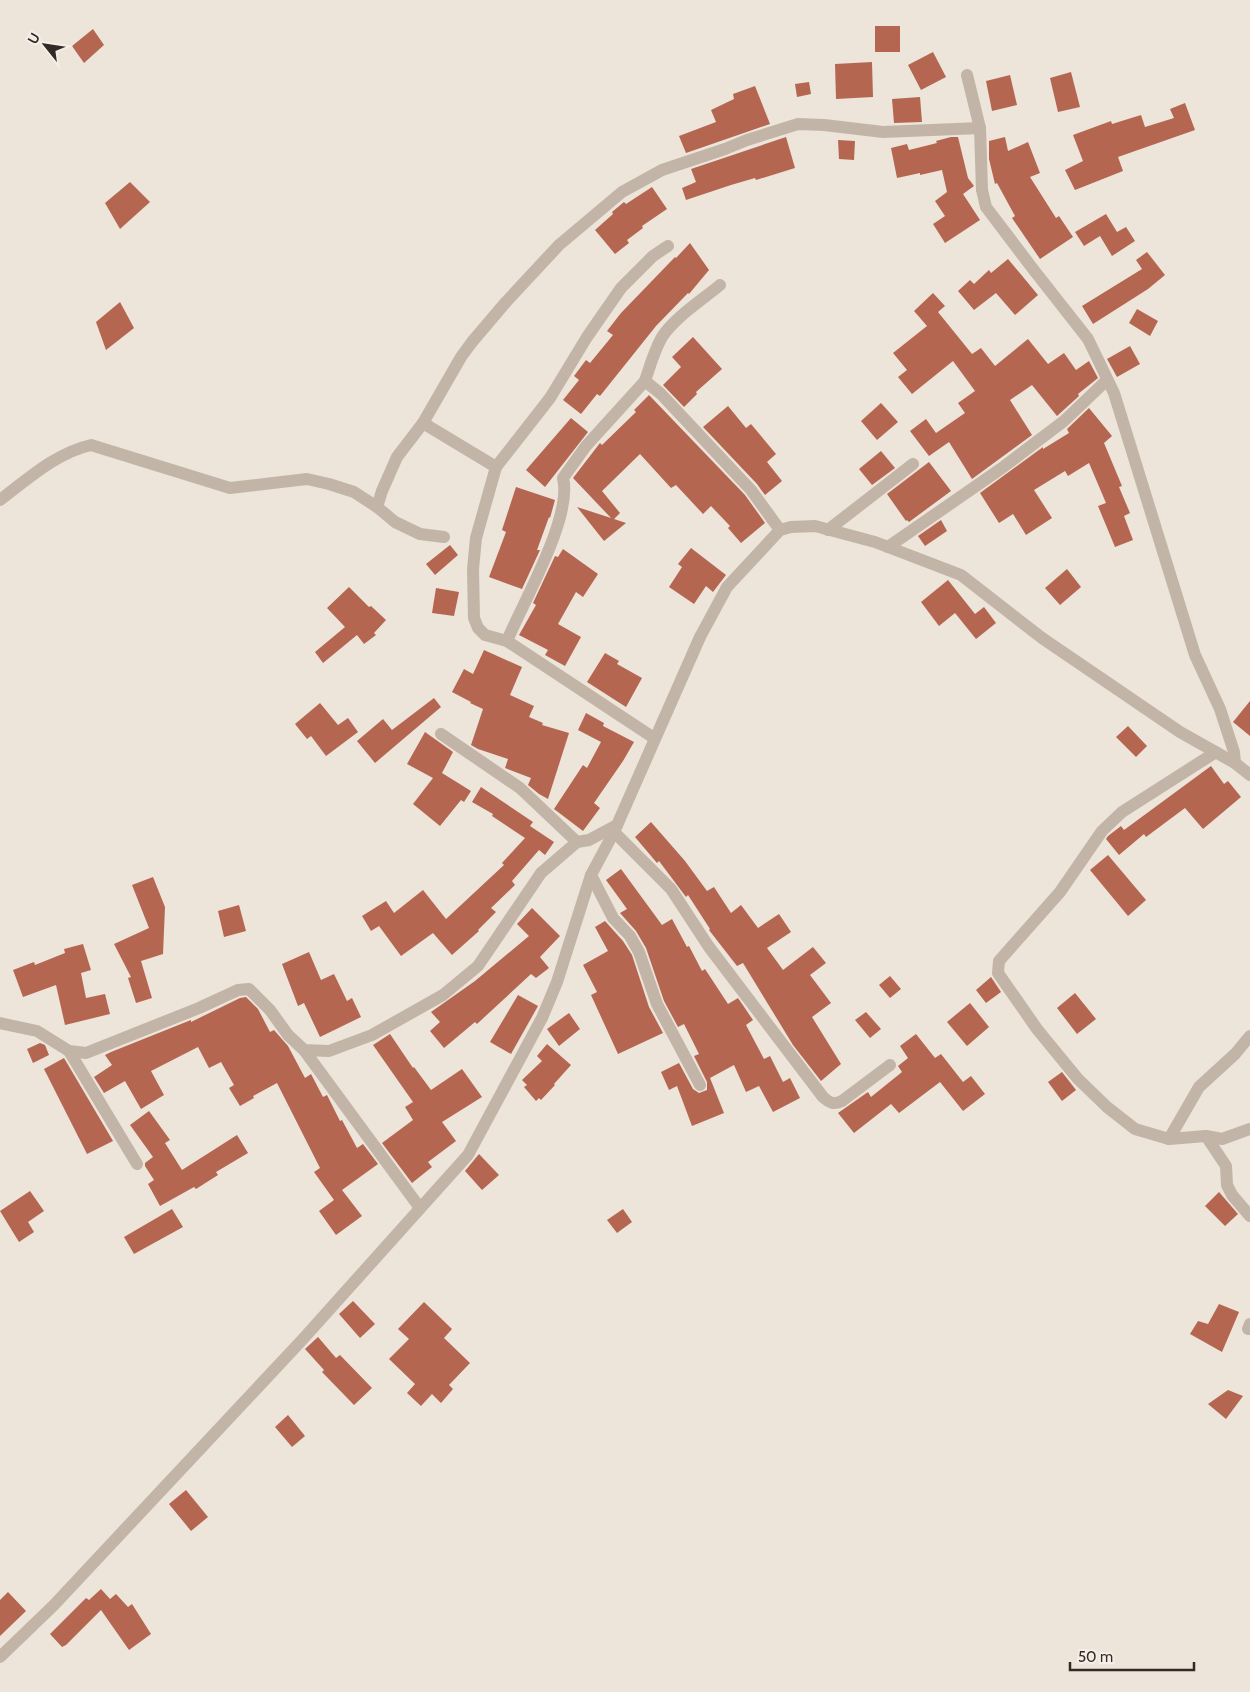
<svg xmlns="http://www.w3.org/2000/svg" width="1250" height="1692" font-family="Cabin,sans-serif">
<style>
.building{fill:#b56651}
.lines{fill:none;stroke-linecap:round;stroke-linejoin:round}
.minor{stroke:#c3b4a8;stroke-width:12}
</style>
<rect width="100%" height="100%" fill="#ede4da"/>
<!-- building -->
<g class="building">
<rect x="875" y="26" width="25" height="26"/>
<path d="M 93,29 L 104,45 L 84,63 L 72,46 Z"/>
<path d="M 933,52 L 946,77 L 921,90 L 908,65 Z"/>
<path d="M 872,62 L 873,97 L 836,99 L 835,64 Z"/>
<path d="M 1071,72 L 1080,107 L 1058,112 L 1050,78 Z"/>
<path d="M 1010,75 L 1017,105 L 992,111 L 986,81 Z"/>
<path d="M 809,82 L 811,94 L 797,97 L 795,84 Z"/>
<path d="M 755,86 L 770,124 L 686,153 L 679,136 L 716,122 L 711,110 L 734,99 L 733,94 Z"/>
<path d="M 920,97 L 922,122 L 894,123 L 892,99 Z"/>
<path d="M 1185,103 L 1195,130 L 1118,157 L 1123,171 L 1075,190 L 1065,170 L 1083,161 L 1073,135 L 1111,121 L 1112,124 L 1141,115 L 1145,127 L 1174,118 L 1170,109 Z"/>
<path d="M 786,137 L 795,168 L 756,180 L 755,178 L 731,185 L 686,200 L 682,188 L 696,182 L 691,169 Z"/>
<path d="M 951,137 L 958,137 L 968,178 L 974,186 L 963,194 L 980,220 L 945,243 L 933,224 L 945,216 L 935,201 L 947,192 L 942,170 L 920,175 L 920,173 L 897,178 L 891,148 L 907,144 L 909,150 L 937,143 L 936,141 Z"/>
<path d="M 1005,137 L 1008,151 L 1028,142 L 1040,173 L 1030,177 L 1056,218 L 1059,216 L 1073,237 L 1040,259 L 1012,218 L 1015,216 L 997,183 L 995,184 L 989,159 L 989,141 Z"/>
<path d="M 838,140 L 855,141 L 854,160 L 839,159 Z"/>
<path d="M 130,182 L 150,202 L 120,229 L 105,203 Z"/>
<path d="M 652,187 L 667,209 L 642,226 L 643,228 L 627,240 L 629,243 L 615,254 L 595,230 L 613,214 L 612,212 L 624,202 L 626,204 Z"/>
<path d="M 1106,214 L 1117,232 L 1126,227 L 1135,241 L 1112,256 L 1100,236 L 1084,246 L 1075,232 Z"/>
<path d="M 690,243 L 709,270 L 689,294 L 688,293 L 656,326 L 600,396 L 597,394 L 581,414 L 563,400 L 579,380 L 574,376 L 586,360 L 590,363 L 613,335 L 607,331 L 621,313 L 675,257 L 676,258 Z"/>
<path d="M 1147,252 L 1165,275 L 1148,289 L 1093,324 L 1082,306 L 1142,269 L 1136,260 Z"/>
<path d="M 1008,259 L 1038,295 L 1015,315 L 996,293 L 974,310 L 958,291 L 970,280 L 974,284 L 989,270 L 991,273 Z"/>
<path d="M 933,293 L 945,306 L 938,312 L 972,354 L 981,348 L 995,366 L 1028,339 L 1048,364 L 1064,353 L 1076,370 L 1089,361 L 1098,378 L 1078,394 L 1079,396 L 1057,416 L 1032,385 L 1010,400 L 1032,435 L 972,479 L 949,442 L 929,456 L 910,431 L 926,419 L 936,433 L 965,413 L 958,403 L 975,391 L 953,361 L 912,394 L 898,377 L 907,370 L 893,353 L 927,326 L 914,311 Z"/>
<path d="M 120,302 L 134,328 L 106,350 L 96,322 Z"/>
<path d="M 1137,309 L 1158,321 L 1150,336 L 1129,323 Z"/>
<path d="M 693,337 L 722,369 L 696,392 L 697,394 L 684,407 L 663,385 L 681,367 L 672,357 Z"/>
<path d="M 1130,346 L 1140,364 L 1117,377 L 1107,359 Z"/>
<path d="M 649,395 L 745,495 L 765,523 L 741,543 L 728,528 L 730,526 L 711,506 L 703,514 L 676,485 L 671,488 L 640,454 L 602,491 L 620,513 L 614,519 L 626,523 L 604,541 L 577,507 L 611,518 L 573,478 L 600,443 L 602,445 L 636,412 L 634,410 Z"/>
<path d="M 881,403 L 898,422 L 877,440 L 861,421 Z"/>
<path d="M 728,406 L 746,428 L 751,424 L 776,454 L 767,462 L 782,481 L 765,495 L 757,484 L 703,427 Z"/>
<path d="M 1089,408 L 1112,436 L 1104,443 L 1122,486 L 1119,487 L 1130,513 L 1124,516 L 1133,540 L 1115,547 L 1098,506 L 1106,503 L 1089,463 L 1068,476 L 1065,471 L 1034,490 L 1052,518 L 1026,535 L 1013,514 L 999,523 L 980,493 L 1043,447 L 1043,449 L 1069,433 L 1067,429 Z"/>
<path d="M 571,418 L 588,432 L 545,487 L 526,470 Z"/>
<path d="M 881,451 L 895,468 L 872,485 L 859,469 Z"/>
<path d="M 929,462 L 951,491 L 909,522 L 907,520 L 906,521 L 887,494 Z"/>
<path d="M 516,487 L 555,500 L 550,518 L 549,517 L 537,550 L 540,550 L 522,589 L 489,577 L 506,532 L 502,530 Z"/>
<path d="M 941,520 L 947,531 L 925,546 L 918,536 Z"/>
<path d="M 450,545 L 458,555 L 435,575 L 426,564 Z"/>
<path d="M 691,548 L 726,575 L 713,592 L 706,586 L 694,604 L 669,587 L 682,567 L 678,564 Z"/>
<path d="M 563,549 L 598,574 L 583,597 L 576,592 L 558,624 L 581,637 L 565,666 L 545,655 L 548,650 L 519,635 L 536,605 L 533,603 L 555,556 L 558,557 Z"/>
<path d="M 1067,569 L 1081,587 L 1060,605 L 1045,588 Z"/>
<path d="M 948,580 L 975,614 L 984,607 L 996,623 L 976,639 L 955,613 L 939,626 L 921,602 Z"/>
<path d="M 349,587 L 369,607 L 371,606 L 386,620 L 374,633 L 376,635 L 364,644 L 357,635 L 323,663 L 315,652 L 345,627 L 327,608 Z"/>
<path d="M 436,588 L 459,592 L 454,616 L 432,613 Z"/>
<path d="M 484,650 L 522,667 L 510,695 L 534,706 L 529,717 L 543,723 L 542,725 L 569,733 L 548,799 L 539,794 L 528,785 L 531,778 L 505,768 L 508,759 L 478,749 L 471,745 L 483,709 L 470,703 L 471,702 L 452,692 L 464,669 L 473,674 Z"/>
<path d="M 605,653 L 619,661 L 617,664 L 642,678 L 626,707 L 587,682 Z"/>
<path d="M 434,698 L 441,707 L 375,763 L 357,741 L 383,719 L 392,730 Z"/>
<path d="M 1250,701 L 1250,736 L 1233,722 Z"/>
<path d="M 320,703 L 338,725 L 348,718 L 358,732 L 326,756 L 311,736 L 307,739 L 295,724 Z"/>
<path d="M 586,713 L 604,723 L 603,726 L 634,742 L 623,761 L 594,803 L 600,808 L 583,831 L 554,809 L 583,765 L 587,768 L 601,742 L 578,730 Z"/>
<path d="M 1128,726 L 1147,746 L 1136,757 L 1116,737 Z"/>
<path d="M 425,732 L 453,752 L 442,773 L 471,791 L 464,802 L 461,800 L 440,826 L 413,804 L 433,778 L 407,764 Z"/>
<path d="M 1211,766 L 1224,784 L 1228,781 L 1241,797 L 1203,829 L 1185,808 L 1146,837 L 1144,834 L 1119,855 L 1106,839 L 1108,836 L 1121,826 L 1124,830 Z"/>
<path d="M 481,787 L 533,822 L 530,826 L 554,842 L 545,855 L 539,850 L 512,881 L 515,885 L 491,908 L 496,912 L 478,930 L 479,931 L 452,955 L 433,933 L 401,956 L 379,926 L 371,931 L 362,916 L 386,901 L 394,913 L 423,890 L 446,919 L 504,865 L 502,863 L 525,838 L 492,816 L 493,814 L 472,802 Z"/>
<path d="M 651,822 L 685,861 L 707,891 L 714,887 L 731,913 L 741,905 L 758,928 L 779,914 L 791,932 L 767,948 L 783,970 L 813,947 L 826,963 L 810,975 L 831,1003 L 812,1017 L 841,1064 L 821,1081 L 793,1045 L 743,963 L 737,966 L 709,930 L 710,929 L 688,895 L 686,897 L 659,861 L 657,863 L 635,837 Z"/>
<path d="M 1108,855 L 1146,900 L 1128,916 L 1090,870 Z"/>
<path d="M 621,869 L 662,925 L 672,919 L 687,947 L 689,946 L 702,971 L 705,969 L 728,1004 L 738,998 L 753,1020 L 746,1025 L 764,1059 L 770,1056 L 783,1082 L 790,1078 L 800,1098 L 773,1112 L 759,1086 L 746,1092 L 734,1065 L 710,1078 L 724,1113 L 692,1126 L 677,1086 L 669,1090 L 661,1072 L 679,1063 L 693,1089 L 699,1093 L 707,1090 L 707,1082 L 694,1056 L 699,1054 L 684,1024 L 678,1027 L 664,1001 L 646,948 L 636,931 L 620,913 L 627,909 L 606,880 Z"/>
<path d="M 153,877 L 165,907 L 163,954 L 141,961 L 152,998 L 136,1003 L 128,978 L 131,977 L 114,944 L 149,928 L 132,885 Z"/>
<path d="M 239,905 L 246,931 L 224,937 L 218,911 Z"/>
<path d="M 532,908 L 560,936 L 540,957 L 549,968 L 536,978 L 531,974 L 477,1024 L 475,1022 L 444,1048 L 430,1031 L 440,1022 L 431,1012 L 475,981 L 529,936 L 517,924 Z"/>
<path d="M 605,921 L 623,941 L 632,955 L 649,1007 L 663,1033 L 618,1054 L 591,995 L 597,992 L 583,965 L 608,951 L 595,927 Z"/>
<path d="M 83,944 L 91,970 L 81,973 L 86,998 L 105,994 L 110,1014 L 65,1025 L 56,985 L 23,997 L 13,970 L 34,962 L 35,965 L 65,953 L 64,949 Z"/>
<path d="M 309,952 L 321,980 L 334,974 L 347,1001 L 352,998 L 361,1017 L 320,1037 L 304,1003 L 298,1006 L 282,964 Z"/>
<path d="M 890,976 L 901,989 L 890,998 L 879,985 Z"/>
<path d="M 991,977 L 1001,992 L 986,1003 L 976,990 Z"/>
<path d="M 1075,993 L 1096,1019 L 1077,1034 L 1057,1008 Z"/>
<path d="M 518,995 L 538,1006 L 511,1054 L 490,1042 Z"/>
<path d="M 246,997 L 258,1009 L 270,1032 L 274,1030 L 288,1046 L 305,1078 L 311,1074 L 323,1097 L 327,1095 L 340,1121 L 342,1120 L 357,1148 L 363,1144 L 378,1164 L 342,1190 L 362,1216 L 336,1235 L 319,1211 L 334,1200 L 314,1172 L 320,1168 L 277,1083 L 253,1096 L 254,1098 L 240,1106 L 229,1088 L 234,1085 L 221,1062 L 209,1068 L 198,1047 L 151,1071 L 164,1095 L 141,1109 L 125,1081 L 104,1093 L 94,1077 L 112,1065 L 105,1055 L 111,1052 L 191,1020 L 191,1022 L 240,998 Z"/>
<path d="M 970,1003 L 989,1027 L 967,1046 L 947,1022 Z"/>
<path d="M 866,1012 L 881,1029 L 870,1038 L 855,1020 Z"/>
<path d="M 569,1013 L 580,1029 L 559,1046 L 547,1029 Z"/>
<path d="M 390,1034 L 413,1068 L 414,1067 L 431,1090 L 462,1069 L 482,1097 L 442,1122 L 456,1141 L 428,1162 L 432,1167 L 412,1183 L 382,1143 L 413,1120 L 405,1107 L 413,1102 L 373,1045 Z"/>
<path d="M 916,1034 L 935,1058 L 941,1054 L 963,1082 L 971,1076 L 985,1094 L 963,1111 L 940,1082 L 899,1113 L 891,1104 L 854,1133 L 838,1113 L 868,1092 L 871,1097 L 902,1072 L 898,1066 L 908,1058 L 900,1046 Z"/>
<path d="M 40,1043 L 45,1045 L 49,1055 L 33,1063 L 27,1049 Z"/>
<path d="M 547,1044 L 571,1065 L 554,1084 L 555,1085 L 541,1100 L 539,1098 L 536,1101 L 524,1087 L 527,1085 L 522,1080 L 542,1061 L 537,1056 Z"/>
<path d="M 64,1058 L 113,1141 L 87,1154 L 44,1069 Z"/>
<path d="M 1062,1072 L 1076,1090 L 1062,1101 L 1048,1082 Z"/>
<path d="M 149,1111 L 170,1140 L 165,1143 L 182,1170 L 237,1135 L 248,1153 L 216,1172 L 218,1175 L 196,1189 L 194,1187 L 160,1206 L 148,1184 L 154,1180 L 145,1166 L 145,1163 L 153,1157 L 130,1125 Z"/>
<path d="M 479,1154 L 499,1175 L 482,1190 L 465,1171 Z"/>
<path d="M 30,1191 L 44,1211 L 28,1222 L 34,1232 L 19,1242 L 0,1211 Z"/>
<path d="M 1219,1192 L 1238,1214 L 1225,1226 L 1205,1206 Z"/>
<path d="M 172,1209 L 183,1227 L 134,1254 L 124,1237 Z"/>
<path d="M 623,1209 L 632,1222 L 617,1233 L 607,1220 Z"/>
<path d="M 353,1301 L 375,1324 L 360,1338 L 339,1314 Z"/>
<path d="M 424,1302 L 452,1329 L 444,1338 L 470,1363 L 449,1385 L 453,1389 L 441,1403 L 432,1394 L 421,1406 L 407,1393 L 415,1384 L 389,1359 L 409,1339 L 398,1329 Z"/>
<path d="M 1219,1304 L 1239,1312 L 1222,1352 L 1190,1334 L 1198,1321 L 1208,1324 Z"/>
<path d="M 318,1337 L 336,1358 L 340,1355 L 372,1388 L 354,1405 L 322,1372 L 324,1370 L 305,1349 Z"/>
<path d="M 1228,1390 L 1243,1396 L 1226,1419 L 1208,1404 Z"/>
<path d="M 288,1415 L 305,1436 L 292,1447 L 275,1427 Z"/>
<path d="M 186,1490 L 208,1517 L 191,1531 L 169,1504 Z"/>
<path d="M 101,1589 L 110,1599 L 116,1594 L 128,1607 L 132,1604 L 151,1634 L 129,1650 L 101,1610 L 66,1645 L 62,1647 L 50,1634 L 86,1598 L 89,1600 Z"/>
<path d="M 8,1592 L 26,1611 L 0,1636 L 0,1600 Z"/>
</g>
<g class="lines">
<!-- minor -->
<g class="minor">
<path d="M 967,75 L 980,128 L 982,190 L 986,207 L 1033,269 L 1088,339 L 1114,393 L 1195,655 L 1220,709 L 1234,752 L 1235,763"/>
<path d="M 720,285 C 702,300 674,318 662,337 C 654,351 650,366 645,381 L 661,394 L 751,490 L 780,530"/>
<path d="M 645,381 L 586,446 L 563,478 C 573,517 523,602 507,641 L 654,738"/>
<path d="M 423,423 L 496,467"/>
<path d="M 0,500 C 28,479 56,453 91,445 L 230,488 L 307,479 L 329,484 L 354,492 L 377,507 L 395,522 L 420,534 L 444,537"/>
<path d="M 377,507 L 382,491 L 397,457 L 423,423 L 461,357 L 472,342 L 506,302 L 559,245 L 622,192 L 662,170 L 725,149 L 747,140 L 798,124 L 824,125 L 883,132 L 980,128"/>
<path d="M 828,530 L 913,464"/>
<path d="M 888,547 L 1002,468 L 1064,421 L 1107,380"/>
<path d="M 507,641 L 485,635 L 478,628 L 474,618 L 473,569 L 476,538 L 496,467 L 550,398 L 587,337 L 621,288 L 653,256 L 668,246"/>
<path d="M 441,734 L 520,788 L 577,842"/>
<path d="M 1216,752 L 1122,812 L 1102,831 L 1060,892 L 999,961 L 998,973 L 1037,1029 L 1078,1079 L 1107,1107 L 1135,1129 L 1169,1139 L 1206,1136 L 1222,1139 L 1250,1129"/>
<path d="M 614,832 L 671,889 L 709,947 L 823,1097 C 830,1103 833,1105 842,1101 L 890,1065"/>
<path d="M 591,875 L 613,918 L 630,936 L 639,952 L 657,1004 L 700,1085"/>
<path d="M 0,1023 L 37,1031 L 69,1051 L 86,1053 L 199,1008 L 238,990 L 249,989 L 270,1010 L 288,1035 L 304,1050 L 329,1051 L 372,1035 L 443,995 L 478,966 L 541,873 L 577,842 L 589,840 L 617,825"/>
<path d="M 304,1050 L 420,1208"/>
<path d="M 69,1051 L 137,1164"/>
<path d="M 1206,1136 L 1226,1166 L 1227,1185 L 1232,1195 L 1250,1216"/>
<path d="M 1169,1139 L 1199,1087 L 1235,1054 L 1250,1036"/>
<path d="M 1248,1329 L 1250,1324"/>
<path d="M 0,1657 L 54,1605 L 303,1339 L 468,1155 L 542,1018 L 557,982 L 591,875 L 614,832 L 700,637 L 727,587 L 780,530 L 791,527 L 815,526 L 875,542 L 961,575 L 1042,638 L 1180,732 L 1235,763 L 1250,775"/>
</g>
</g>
<!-- north arrow -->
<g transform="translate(45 45) rotate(300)" stroke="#f6eee6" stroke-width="4" paint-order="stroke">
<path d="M0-4L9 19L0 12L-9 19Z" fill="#312a27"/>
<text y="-8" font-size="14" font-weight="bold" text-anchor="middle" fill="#312a27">U</text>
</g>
<!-- scale -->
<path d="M1070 1662v8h124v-8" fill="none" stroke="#312a27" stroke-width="2.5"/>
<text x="1078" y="1662" font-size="15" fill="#312a27" stroke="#f6eee6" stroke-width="4" paint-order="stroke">50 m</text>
</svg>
